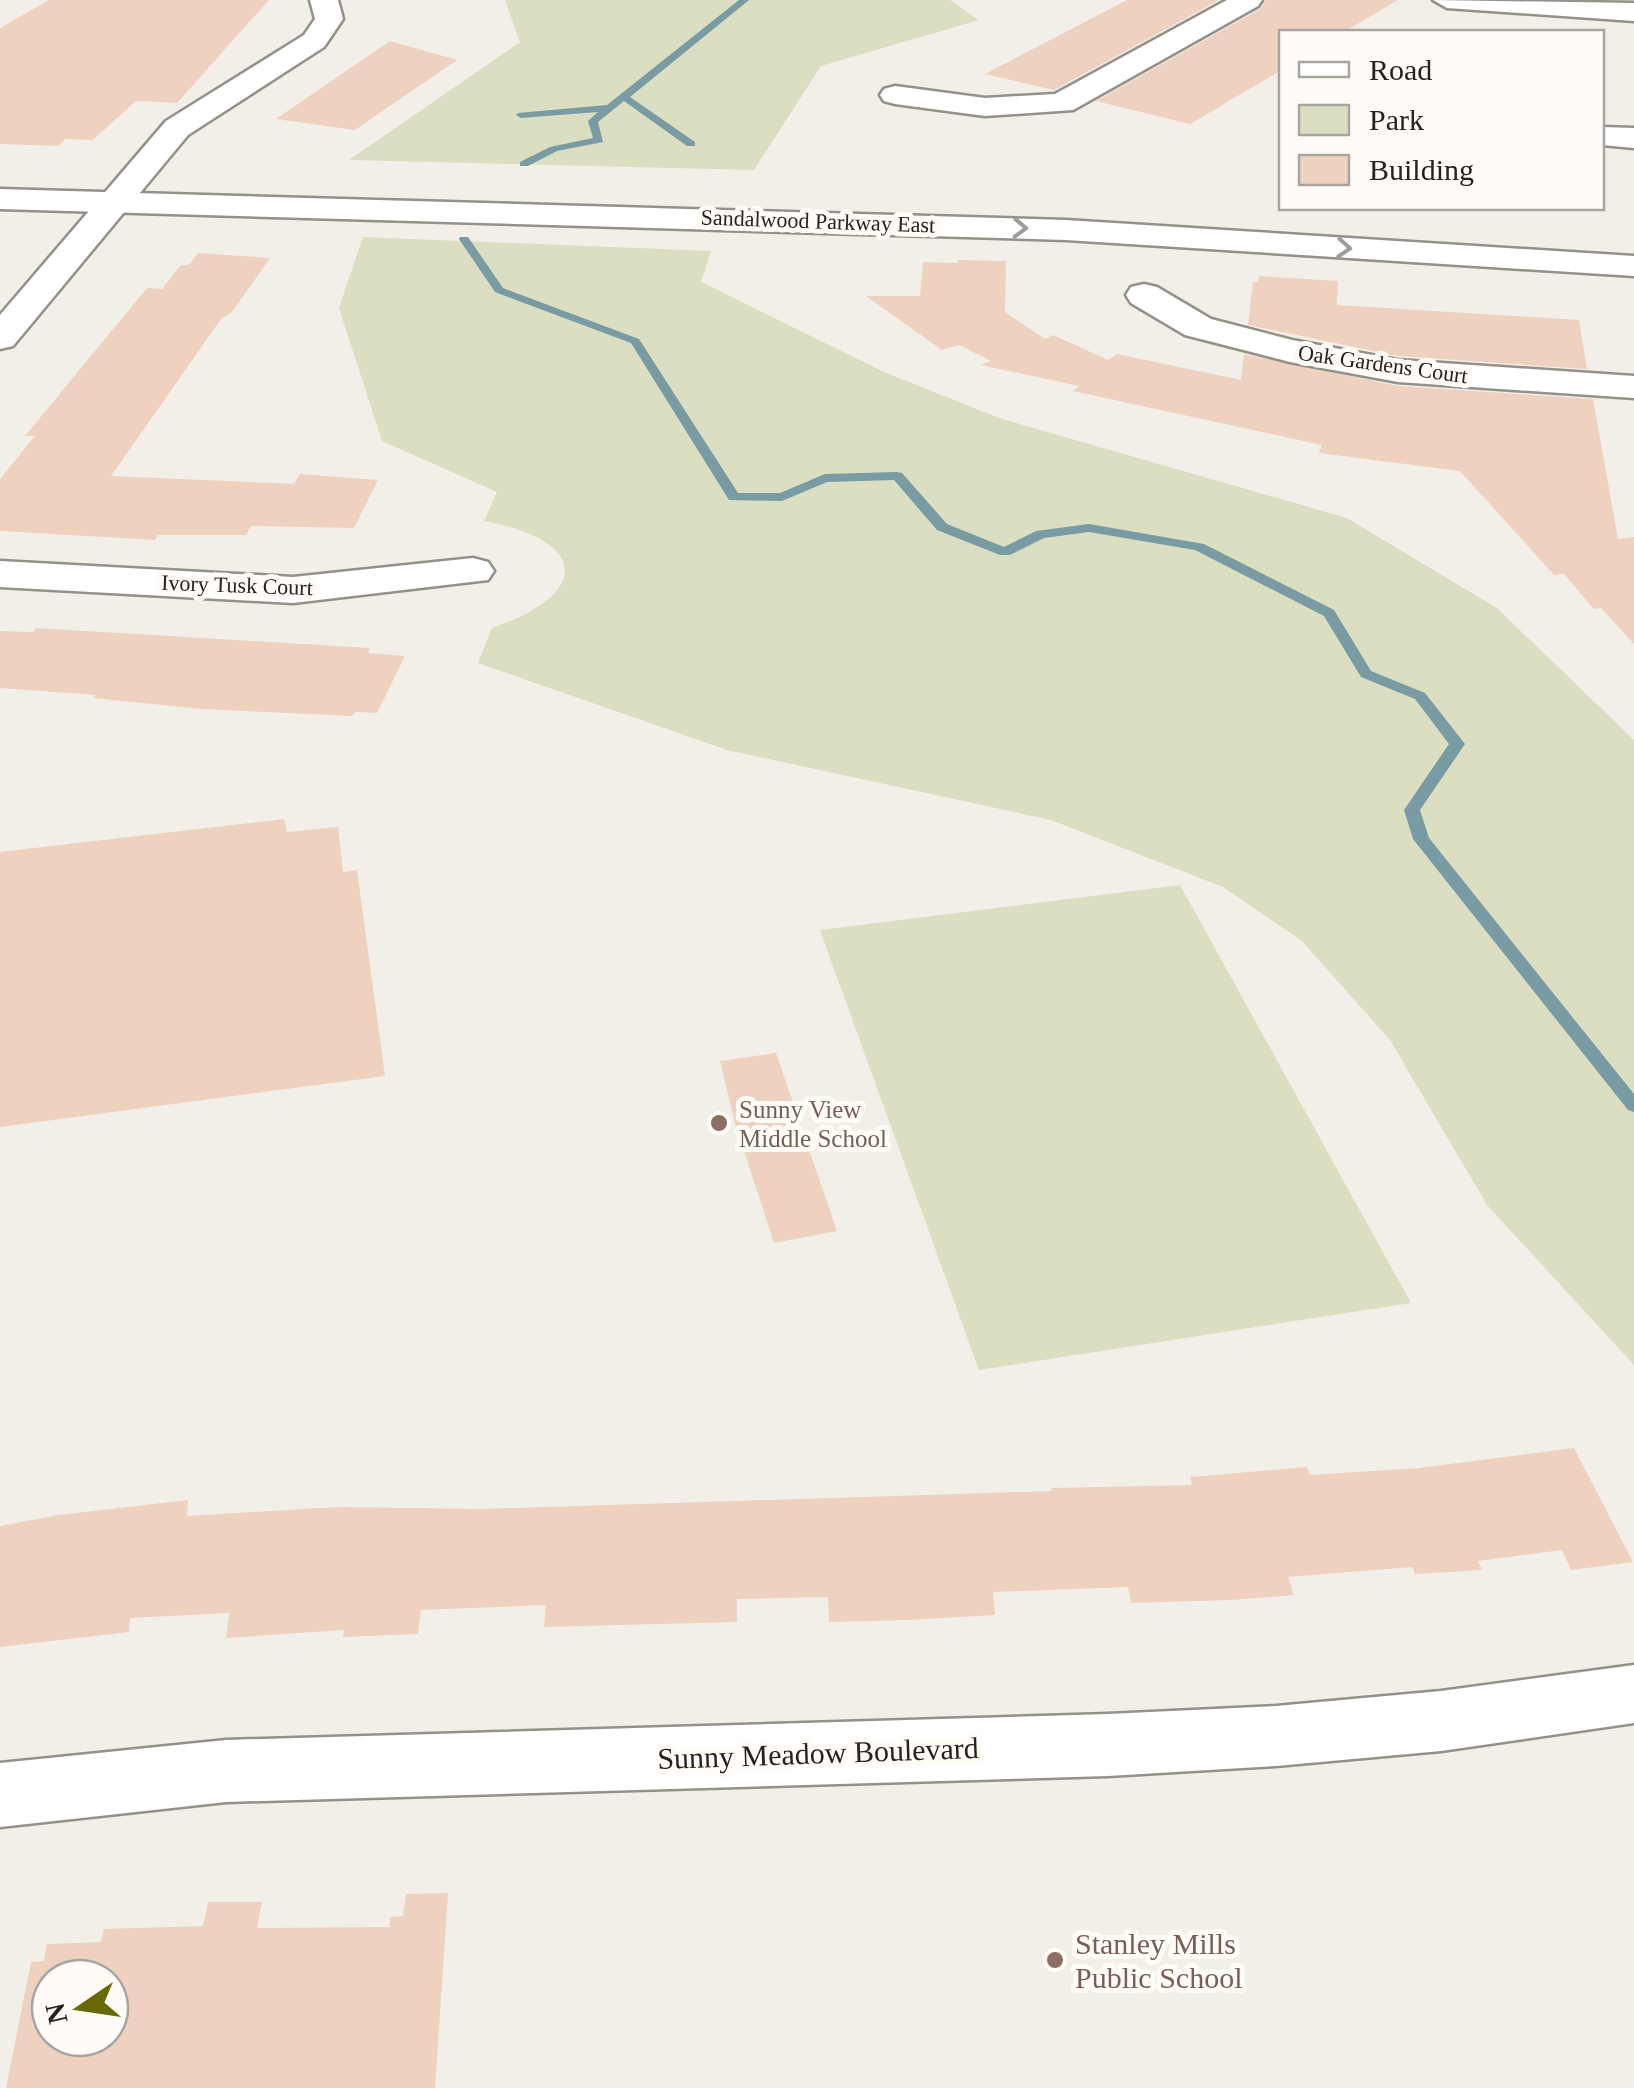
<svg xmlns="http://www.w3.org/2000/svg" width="1634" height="2088" font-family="Georgia,serif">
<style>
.green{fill:#dbdec0}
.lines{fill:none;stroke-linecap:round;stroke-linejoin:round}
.stream{fill:#789ba4;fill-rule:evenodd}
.building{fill:#efd1c0;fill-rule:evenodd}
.minor-casing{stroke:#94918b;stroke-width:5}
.major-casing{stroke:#94918b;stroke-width:5}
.minor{fill:#fff;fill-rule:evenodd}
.major{fill:#fff;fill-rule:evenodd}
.oneway{stroke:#9c9c9b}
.education-dot{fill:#8d6e63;stroke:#fffcf7;stroke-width:4}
.labels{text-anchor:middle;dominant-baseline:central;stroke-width:10;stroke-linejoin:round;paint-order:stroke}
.far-street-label{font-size:22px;fill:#242321;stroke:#fffcf7}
.education-label{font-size:25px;fill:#785e54;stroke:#fffcf7;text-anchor:start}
.near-street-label{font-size:30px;fill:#242321;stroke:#fffcf7}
.near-education-label{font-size:30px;fill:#785e54;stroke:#fffcf7;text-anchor:start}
</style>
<rect width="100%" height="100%" fill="#f2efe8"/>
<!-- green -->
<g class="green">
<path d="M 505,0 L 950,0 L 979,20 L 821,66 L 754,170 L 349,160 L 520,42 Z"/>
<path d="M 363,237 L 711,251 L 701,282 L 884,372 L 999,418 L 1347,518 L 1497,608 L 1634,740 L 1634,1365 L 1487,1205 L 1390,1040 L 1302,941 L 1223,887 L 1051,820 L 727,750 L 478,663 L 492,628 C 593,593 588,540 484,521 L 497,492 L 382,441 L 339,308 Z"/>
<path d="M 1180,885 L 1411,1303 L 979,1370 L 820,930 Z"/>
</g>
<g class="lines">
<!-- stream -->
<g class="stream">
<path d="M 739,0 L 749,0 L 630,97 L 695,142 L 695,146 L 687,146 L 624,101 L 598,122 L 603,142 L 557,151 L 528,166 L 520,166 L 520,162 L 550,147 L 593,138 L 588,121 L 598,112 L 521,118 L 516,115 L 518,113 L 607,105 Z"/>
<path d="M 460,237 L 468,237 L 503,288 L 639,339 L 738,493 L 780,493 L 825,474 L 897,472 L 902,473 L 947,524 L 1004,547 L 1036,531 L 1089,524 L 1204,544 L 1334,610 L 1371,671 L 1425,693 L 1465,744 L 1420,810 L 1429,838 L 1634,1094 L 1634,1112 L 1628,1110 L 1413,839 L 1404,810 L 1449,744 L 1415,699 L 1361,677 L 1324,616 L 1195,550 L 1089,532 L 1044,538 L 1010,555 L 1000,555 L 937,530 L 894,480 L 827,482 L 782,501 L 729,500 L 631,343 L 495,292 L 459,239 Z"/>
</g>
</g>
<!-- building -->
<g class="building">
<path d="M 49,0 L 269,0 L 177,103 L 136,101 L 93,140 L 65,139 L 59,146 L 0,144 L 0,28 Z"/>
<path d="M 1127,0 L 1219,0 L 1054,90 L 985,74 Z"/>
<path d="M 1266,0 L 1398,0 L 1344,32 L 1282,32 L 1282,70 L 1190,124 L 1096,101 L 1260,9 Z"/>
<path d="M 390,41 L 457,60 L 355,130 L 276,119 Z"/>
<path d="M 198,253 L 270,258 L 232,312 L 221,319 L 111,476 L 294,484 L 300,474 L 378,480 L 354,528 L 251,526 L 246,535 L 158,535 L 155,540 L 0,531 L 0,479 L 35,436 L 25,436 L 147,288 L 162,289 L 181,265 L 189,265 Z"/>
<path d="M 958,260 L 1006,261 L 1005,312 L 1045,339 L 1053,335 L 1108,360 L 1117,354 L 1241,380 L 1244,354 L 1398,386 L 1593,399 L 1618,539 L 1634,537 L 1634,644 L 1601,608 L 1594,609 L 1564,574 L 1554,575 L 1460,471 L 1319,453 L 1322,445 L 1073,391 L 1079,386 L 981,365 L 991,361 L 959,345 L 942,350 L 866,296 L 920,296 L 923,262 L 958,263 Z"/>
<path d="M 1259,276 L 1338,281 L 1337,305 L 1579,320 L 1587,369 L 1398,356 L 1248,325 L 1253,282 L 1258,282 Z"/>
<path d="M 36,628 L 370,648 L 368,653 L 405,656 L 377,713 L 355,712 L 352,716 L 202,709 L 93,698 L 96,695 L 0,688 L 0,631 L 33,632 Z"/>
<path d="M 284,819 L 287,832 L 338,827 L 343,872 L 357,870 L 385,1076 L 0,1127 L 0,852 Z"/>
<path d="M 776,1053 L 837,1231 L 774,1243 L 735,1123 L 720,1061 Z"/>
<path d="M 1574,1448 L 1633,1562 L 1571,1570 L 1562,1550 L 1478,1561 L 1482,1570 L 1415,1574 L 1413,1567 L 1288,1577 L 1294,1595 L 1232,1600 L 1131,1603 L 1128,1587 L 993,1592 L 995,1615 L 909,1620 L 829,1622 L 828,1597 L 737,1599 L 737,1622 L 544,1627 L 546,1605 L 421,1610 L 418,1634 L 343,1637 L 344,1630 L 226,1638 L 229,1613 L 130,1618 L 129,1632 L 0,1647 L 0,1526 L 59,1515 L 188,1500 L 187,1516 L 337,1507 L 482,1509 L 1052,1491 L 1051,1488 L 1192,1485 L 1190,1477 L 1307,1467 L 1310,1475 L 1419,1468 Z"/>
<path d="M 448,1893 L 435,2088 L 6,2088 L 31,1962 L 44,1961 L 47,1944 L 101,1942 L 104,1929 L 203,1926 L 208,1902 L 262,1902 L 257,1928 L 390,1927 L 390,1917 L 403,1916 L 406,1894 ZM 50,1978 L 110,1978 L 110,2038 L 50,2038 Z"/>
</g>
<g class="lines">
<defs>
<g id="minor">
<path d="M 310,0 L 338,0 L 343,19 L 324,47 L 188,135 L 13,346 L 0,349 L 0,315 L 166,121 L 304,35 L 315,19 Z"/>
<path d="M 1227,0 L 1262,0 L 1258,6 L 1073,110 L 985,116 L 895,104 L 884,101 L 880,95 L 884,89 L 895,86 L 985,98 L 1055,94 Z"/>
<path d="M 1433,0 L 1634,3 L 1634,21 L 1447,8 Z"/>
<path d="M 1602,127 L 1634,128 L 1634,148 L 1602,145 Z"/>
<path d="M 1144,284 L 1157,287 L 1211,319 L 1292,340 L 1398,360 L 1634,376 L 1634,398 L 1398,382 L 1290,362 L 1185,335 L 1131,303 L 1126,295 L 1131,287 Z"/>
<path d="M 473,558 L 488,562 L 494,571 L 488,580 L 293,603 L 0,587 L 0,561 L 293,577 Z"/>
<path d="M 1634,1665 L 1634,1723 L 1441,1751 L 1276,1766 L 1108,1776 L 226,1802 L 0,1827 L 0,1763 L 226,1740 L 1108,1714 L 1276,1706 L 1441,1691 Z"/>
</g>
<path id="major" d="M 0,189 L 1066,220 L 1634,256 L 1634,276 L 1066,240 L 0,209 Z"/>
</defs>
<!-- minor casing -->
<use href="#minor" class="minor-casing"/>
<!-- major casing -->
<use href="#major" class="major-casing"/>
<!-- minor -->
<use href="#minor" class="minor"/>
<!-- major -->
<use href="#major" class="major"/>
</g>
<!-- one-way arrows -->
<defs><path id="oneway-chevron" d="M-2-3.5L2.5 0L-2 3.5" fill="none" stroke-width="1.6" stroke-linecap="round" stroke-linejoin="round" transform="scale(2.5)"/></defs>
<g class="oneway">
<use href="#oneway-chevron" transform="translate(1020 228) rotate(2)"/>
<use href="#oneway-chevron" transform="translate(1344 248) rotate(4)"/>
</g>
<!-- markers -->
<g class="education-dot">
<circle cx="719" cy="1123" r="10"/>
<circle cx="1055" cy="1960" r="10"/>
</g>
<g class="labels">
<!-- far-street labels -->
<g class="far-street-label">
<text transform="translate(818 221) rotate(2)">Sandalwood Parkway East</text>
<text transform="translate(1383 364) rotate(8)">Oak Gardens Court</text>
<text transform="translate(237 585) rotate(2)">Ivory Tusk Court</text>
</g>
<!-- education labels -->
<g class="education-label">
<text x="739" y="1109">Sunny View<tspan x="739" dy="29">Middle School</tspan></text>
</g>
<!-- near-street labels -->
<g class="near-street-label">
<text transform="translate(818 1753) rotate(-2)">Sunny Meadow Boulevard</text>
</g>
<!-- near-education labels -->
<g class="near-education-label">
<text x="1075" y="1943">Stanley Mills<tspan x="1075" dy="34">Public School</tspan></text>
</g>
</g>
<!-- legend -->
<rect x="1279" y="30" width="325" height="180" fill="#fffcf7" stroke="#a7a5a1" stroke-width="2.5"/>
<rect x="1299" y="62" width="50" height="15" fill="#ffffff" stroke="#a7a5a1" stroke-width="2.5"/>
<text x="1369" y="80" font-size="30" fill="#242321">Road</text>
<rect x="1299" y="105" width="50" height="30" fill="#dbdec0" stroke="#a7a5a1" stroke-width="2.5"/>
<text x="1369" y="130" font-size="30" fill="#242321">Park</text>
<rect x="1299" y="155" width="50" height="30" fill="#efd1c0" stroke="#a7a5a1" stroke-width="2.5"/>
<text x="1369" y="180" font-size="30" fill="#242321">Building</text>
<!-- north arrow -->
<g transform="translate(80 2008) rotate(257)"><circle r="48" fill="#fffcf7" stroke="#a7a5a1" stroke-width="2.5"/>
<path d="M0-8L18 38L0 25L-18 38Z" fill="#696804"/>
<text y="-15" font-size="28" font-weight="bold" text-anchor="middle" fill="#242321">N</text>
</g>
</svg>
